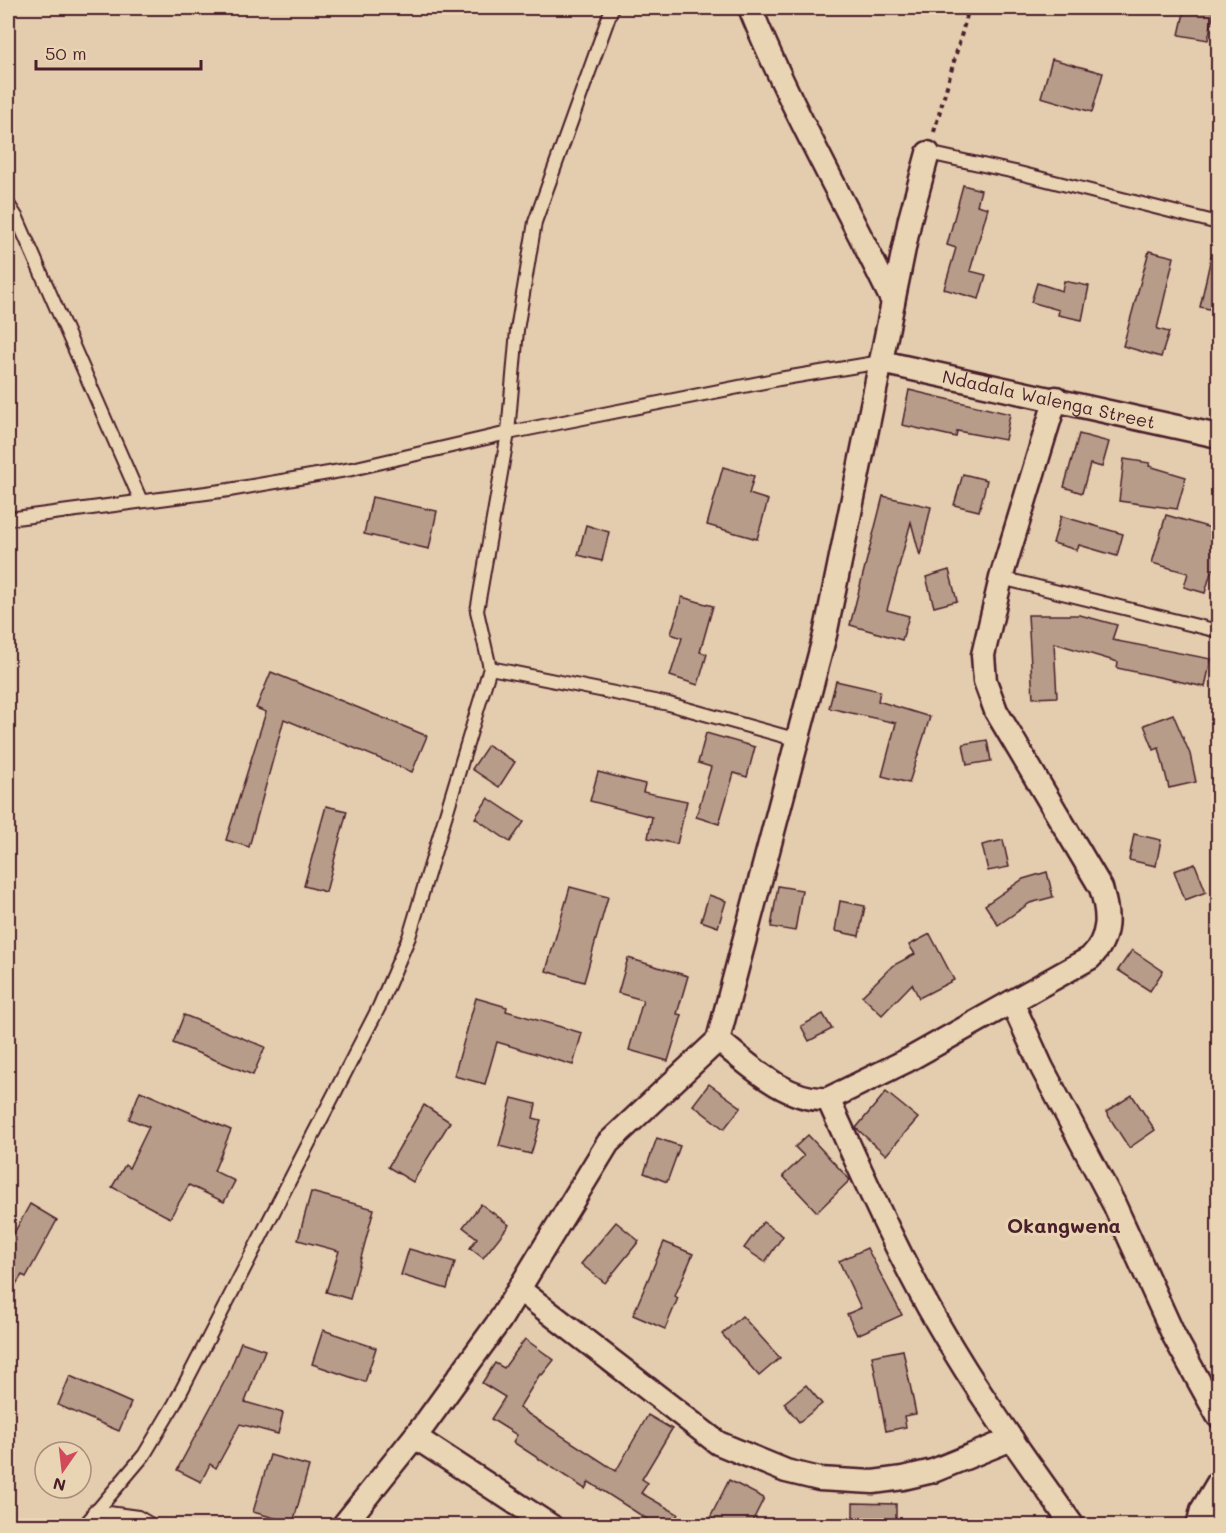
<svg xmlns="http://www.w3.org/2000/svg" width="1226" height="1533" font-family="Mali,sans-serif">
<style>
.building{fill:#b79c89;stroke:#4a1f2b;stroke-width:1.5}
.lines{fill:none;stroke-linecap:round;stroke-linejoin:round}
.service-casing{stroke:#4a1f2b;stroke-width:16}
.minor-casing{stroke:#4a1f2b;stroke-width:27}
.path{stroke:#4a1f2b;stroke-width:4;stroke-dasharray:4.5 4.5;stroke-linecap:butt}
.service{stroke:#e9d4b3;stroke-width:12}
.minor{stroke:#e9d4b3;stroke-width:22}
.labels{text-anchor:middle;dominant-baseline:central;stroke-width:6;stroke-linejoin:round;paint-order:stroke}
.street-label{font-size:18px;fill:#4a1f2b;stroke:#e9d4b3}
.neighbourhood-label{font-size:20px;font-weight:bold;fill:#4a1f2b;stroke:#e9d4b3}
</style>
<rect width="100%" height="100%" fill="#e3cdae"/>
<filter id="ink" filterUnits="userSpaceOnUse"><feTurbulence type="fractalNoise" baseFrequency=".0167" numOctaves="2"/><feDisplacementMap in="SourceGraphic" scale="12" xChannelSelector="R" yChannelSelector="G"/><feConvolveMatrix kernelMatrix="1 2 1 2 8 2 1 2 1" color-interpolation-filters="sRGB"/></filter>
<g filter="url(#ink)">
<!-- building -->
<g class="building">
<path d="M 1185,8 L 1214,11 L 1208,40 L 1179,35 Z"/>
<path d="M 1052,59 L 1103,73 L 1092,112 L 1041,97 Z"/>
<path d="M 963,185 L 981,190 L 977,205 L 988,208 L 970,271 L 986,275 L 979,299 L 944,289 L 956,248 L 947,245 Z"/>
<path d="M 1149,251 L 1174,257 L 1157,329 L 1169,332 L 1161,357 L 1123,346 Z"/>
<path d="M 1211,257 L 1218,258 L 1218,311 L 1200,307 Z"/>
<path d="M 1064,281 L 1089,286 L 1082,320 L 1058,315 L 1059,310 L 1031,302 L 1037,283 L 1062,291 Z"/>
<path d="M 909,390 L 1010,414 L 1005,440 L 957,431 L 956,437 L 902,425 Z"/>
<path d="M 1079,434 L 1109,442 L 1102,467 L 1090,464 L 1082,493 L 1064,487 Z"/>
<path d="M 1124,459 L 1150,463 L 1149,466 L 1186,477 L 1177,509 L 1119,501 Z"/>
<path d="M 723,467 L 754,476 L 749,494 L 768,500 L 757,539 L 707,525 Z"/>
<path d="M 963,474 L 987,480 L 979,511 L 954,505 Z"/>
<path d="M 883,496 L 931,507 L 920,556 L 911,522 L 887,610 L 909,616 L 902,640 L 850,625 Z"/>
<path d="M 372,497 L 437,511 L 429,549 L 364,534 Z"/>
<path d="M 1166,515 L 1218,530 L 1218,571 L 1212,569 L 1205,593 L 1184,587 L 1188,573 L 1152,563 Z"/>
<path d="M 1061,516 L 1123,534 L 1117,556 L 1079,545 L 1077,550 L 1053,543 Z"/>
<path d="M 586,525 L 609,532 L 602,561 L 578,555 Z"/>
<path d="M 949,570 L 957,601 L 934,607 L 926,577 Z"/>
<path d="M 682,597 L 713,606 L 700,652 L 707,654 L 698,685 L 670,676 L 682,638 L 671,634 Z"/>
<path d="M 1028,615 L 1080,615 L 1117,625 L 1112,640 L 1211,659 L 1205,687 L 1117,668 L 1118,662 L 1054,643 L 1057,697 L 1033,698 Z"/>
<path d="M 271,672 L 427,736 L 412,772 L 284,719 L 249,847 L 226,840 L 266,712 L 256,708 Z"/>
<path d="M 836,681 L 880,691 L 878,701 L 930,717 L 909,783 L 882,776 L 896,723 L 829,708 Z"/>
<path d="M 1173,714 L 1190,754 L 1196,782 L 1169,788 L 1159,748 L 1154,750 L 1144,725 Z"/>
<path d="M 706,733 L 755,747 L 747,777 L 734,773 L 719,824 L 696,817 L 711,767 L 698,763 Z"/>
<path d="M 987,740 L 991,761 L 967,765 L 963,744 Z"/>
<path d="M 488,745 L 515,762 L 499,787 L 472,769 Z"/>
<path d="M 598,772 L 645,784 L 643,792 L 687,801 L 677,844 L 648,838 L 652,817 L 590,801 Z"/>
<path d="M 488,798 L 524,822 L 510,842 L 475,818 Z"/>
<path d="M 326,806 L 347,811 L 326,892 L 304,886 Z"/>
<path d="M 1134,834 L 1161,840 L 1156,866 L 1129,860 Z"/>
<path d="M 1003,840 L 1009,867 L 988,871 L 982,845 Z"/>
<path d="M 1195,864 L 1206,892 L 1185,900 L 1174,871 Z"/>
<path d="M 1047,872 L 1053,897 L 1030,903 L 998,925 L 985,905 L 1023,879 Z"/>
<path d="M 778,886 L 802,890 L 795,931 L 771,927 Z"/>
<path d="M 570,887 L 608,897 L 584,982 L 546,971 Z"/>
<path d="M 709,895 L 726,901 L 718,927 L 701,921 Z"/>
<path d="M 840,901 L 865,906 L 859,936 L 835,931 Z"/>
<path d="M 930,934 L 954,980 L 919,998 L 912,984 L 882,1015 L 862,996 L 892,966 L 915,954 L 909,945 Z"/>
<path d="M 1132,950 L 1163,971 L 1150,991 L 1118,970 Z"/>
<path d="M 628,958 L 688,976 L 677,1014 L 682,1015 L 668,1061 L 629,1050 L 643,1000 L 618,993 Z"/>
<path d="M 476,998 L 507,1007 L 506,1011 L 582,1033 L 573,1065 L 497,1042 L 485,1084 L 454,1076 Z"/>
<path d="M 823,1014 L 832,1029 L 809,1041 L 801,1026 Z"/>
<path d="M 184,1015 L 265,1047 L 253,1075 L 173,1043 Z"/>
<path d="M 709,1084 L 741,1107 L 724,1129 L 693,1105 Z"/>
<path d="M 140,1091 L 231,1130 L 214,1171 L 235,1181 L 224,1202 L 189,1185 L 170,1218 L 112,1187 L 125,1165 L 129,1168 L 149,1127 L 129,1119 Z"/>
<path d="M 886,1092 L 918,1118 L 886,1155 L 856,1128 Z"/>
<path d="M 1132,1095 L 1155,1130 L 1129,1148 L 1106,1112 Z"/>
<path d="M 512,1098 L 536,1104 L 533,1118 L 541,1120 L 531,1154 L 499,1146 Z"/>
<path d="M 424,1105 L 450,1122 L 413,1182 L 388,1167 Z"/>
<path d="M 808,1135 L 850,1180 L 817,1212 L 783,1176 L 804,1156 L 795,1147 Z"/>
<path d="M 657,1138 L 680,1146 L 667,1182 L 644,1173 Z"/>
<path d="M 311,1192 L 374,1209 L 350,1299 L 326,1292 L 339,1251 L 298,1240 Z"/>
<path d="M 30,1204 L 57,1220 L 26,1277 L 22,1275 L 8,1296 L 8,1244 Z"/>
<path d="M 481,1204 L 509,1225 L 483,1258 L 470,1248 L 477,1238 L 463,1227 Z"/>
<path d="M 616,1222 L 639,1241 L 605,1283 L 581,1264 Z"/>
<path d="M 763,1222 L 783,1236 L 765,1262 L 744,1248 Z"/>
<path d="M 664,1242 L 693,1254 L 675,1296 L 678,1298 L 665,1329 L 633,1315 Z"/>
<path d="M 867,1248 L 902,1315 L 857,1335 L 847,1314 L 861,1308 L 839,1261 Z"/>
<path d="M 409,1249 L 455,1262 L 447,1289 L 401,1275 Z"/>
<path d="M 742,1316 L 780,1358 L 759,1376 L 722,1334 Z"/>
<path d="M 323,1330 L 376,1348 L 365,1382 L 312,1364 Z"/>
<path d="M 525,1339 L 554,1360 L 542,1375 L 540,1374 L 519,1408 L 616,1471 L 648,1415 L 672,1429 L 642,1479 L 648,1483 L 641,1493 L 678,1514 L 671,1526 L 643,1526 L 647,1519 L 589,1482 L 585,1489 L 513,1442 L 517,1435 L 491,1419 L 505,1397 L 482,1383 L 495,1363 L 504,1368 Z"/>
<path d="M 241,1342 L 265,1350 L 245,1402 L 283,1413 L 278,1434 L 240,1424 L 216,1468 L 210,1464 L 201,1482 L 177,1470 L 228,1375 Z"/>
<path d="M 903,1350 L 916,1414 L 904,1416 L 906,1427 L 886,1431 L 872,1356 Z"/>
<path d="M 70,1376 L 131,1403 L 119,1431 L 58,1405 Z"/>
<path d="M 806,1385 L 822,1404 L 799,1422 L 784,1403 Z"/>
<path d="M 270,1455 L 309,1466 L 293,1523 L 253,1512 Z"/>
<path d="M 729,1480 L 764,1498 L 750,1526 L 706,1526 Z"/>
<path d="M 853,1503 L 896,1504 L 896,1526 L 853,1526 Z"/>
</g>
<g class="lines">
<defs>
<g id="service">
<path d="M 928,153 L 1015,172 L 1218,223"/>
<path d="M 8,204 L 17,218 L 141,501"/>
<path d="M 8,519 L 229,490 L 352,469 L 508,433 L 779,379 L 881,362"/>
<path d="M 1001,578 L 1218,631"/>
<path d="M 490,668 L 669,704 L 798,740"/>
<path d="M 94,1511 L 138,1517 L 153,1526"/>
<path d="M 84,1526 L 144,1455 L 175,1403 L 379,1007 L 409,937 L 490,668 L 477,611 L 508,433 L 517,330 L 535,222 L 612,8"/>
</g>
<g id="minor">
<path d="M 750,8 C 791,109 846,204 893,302"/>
<path id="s1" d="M 881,362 L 1218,436"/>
<path d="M 1012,1002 L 1042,1068 L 1114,1204 L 1174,1336 L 1218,1416"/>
<path d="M 718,1040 C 748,1064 786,1102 828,1099 L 908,1060 L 1090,958 C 1111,937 1109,914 1101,888 L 996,711 L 985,681 L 983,655 L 1001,578 L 1056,398"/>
<path d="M 828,1099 C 863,1175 896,1252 938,1324 C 978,1394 1026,1460 1073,1526"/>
<path d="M 520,1290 L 718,1443 L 786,1471 L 819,1479 L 873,1482 L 903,1478 L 933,1471 L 1012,1439"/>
<path d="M 415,1437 L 551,1526"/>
<path d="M 343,1526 L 424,1425 L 500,1320 L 608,1143 L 718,1040 L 825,635 L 910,219 L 928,153"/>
<path d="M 1198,1526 L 1202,1510 L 1218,1483"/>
</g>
</defs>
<!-- service casing -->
<use href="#service" class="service-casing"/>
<!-- minor casing -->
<use href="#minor" class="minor-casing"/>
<!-- path -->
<path class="path" d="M 934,132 L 969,8"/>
<!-- service -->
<use href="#service" class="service"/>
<!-- minor -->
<use href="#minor" class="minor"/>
</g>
</g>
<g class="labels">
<!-- street labels -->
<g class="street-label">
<text stroke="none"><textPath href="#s1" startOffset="172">Ndadala Walenga Street</textPath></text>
</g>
<!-- neighbourhood labels -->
<g class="neighbourhood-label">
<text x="1064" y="1225">Okangwena</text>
</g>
</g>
<!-- margin -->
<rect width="1226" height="1533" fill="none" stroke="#e9d4b3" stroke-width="30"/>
<rect x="15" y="15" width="1196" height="1503" fill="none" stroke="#4a1f2b" stroke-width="2" filter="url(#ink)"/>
<!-- north arrow -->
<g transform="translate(63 1470) rotate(194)"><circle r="28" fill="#e9d4b3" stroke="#a98c7d" stroke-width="1.5"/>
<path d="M0-4.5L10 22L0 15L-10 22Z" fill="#d1495b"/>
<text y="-9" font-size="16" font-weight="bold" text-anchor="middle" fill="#4a1f2b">N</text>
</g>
<!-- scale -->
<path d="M36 60v9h165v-9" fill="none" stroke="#4a1f2b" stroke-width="3"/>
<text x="45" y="60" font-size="18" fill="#4a1f2b" stroke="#e9d4b3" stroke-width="4.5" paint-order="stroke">50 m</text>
</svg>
